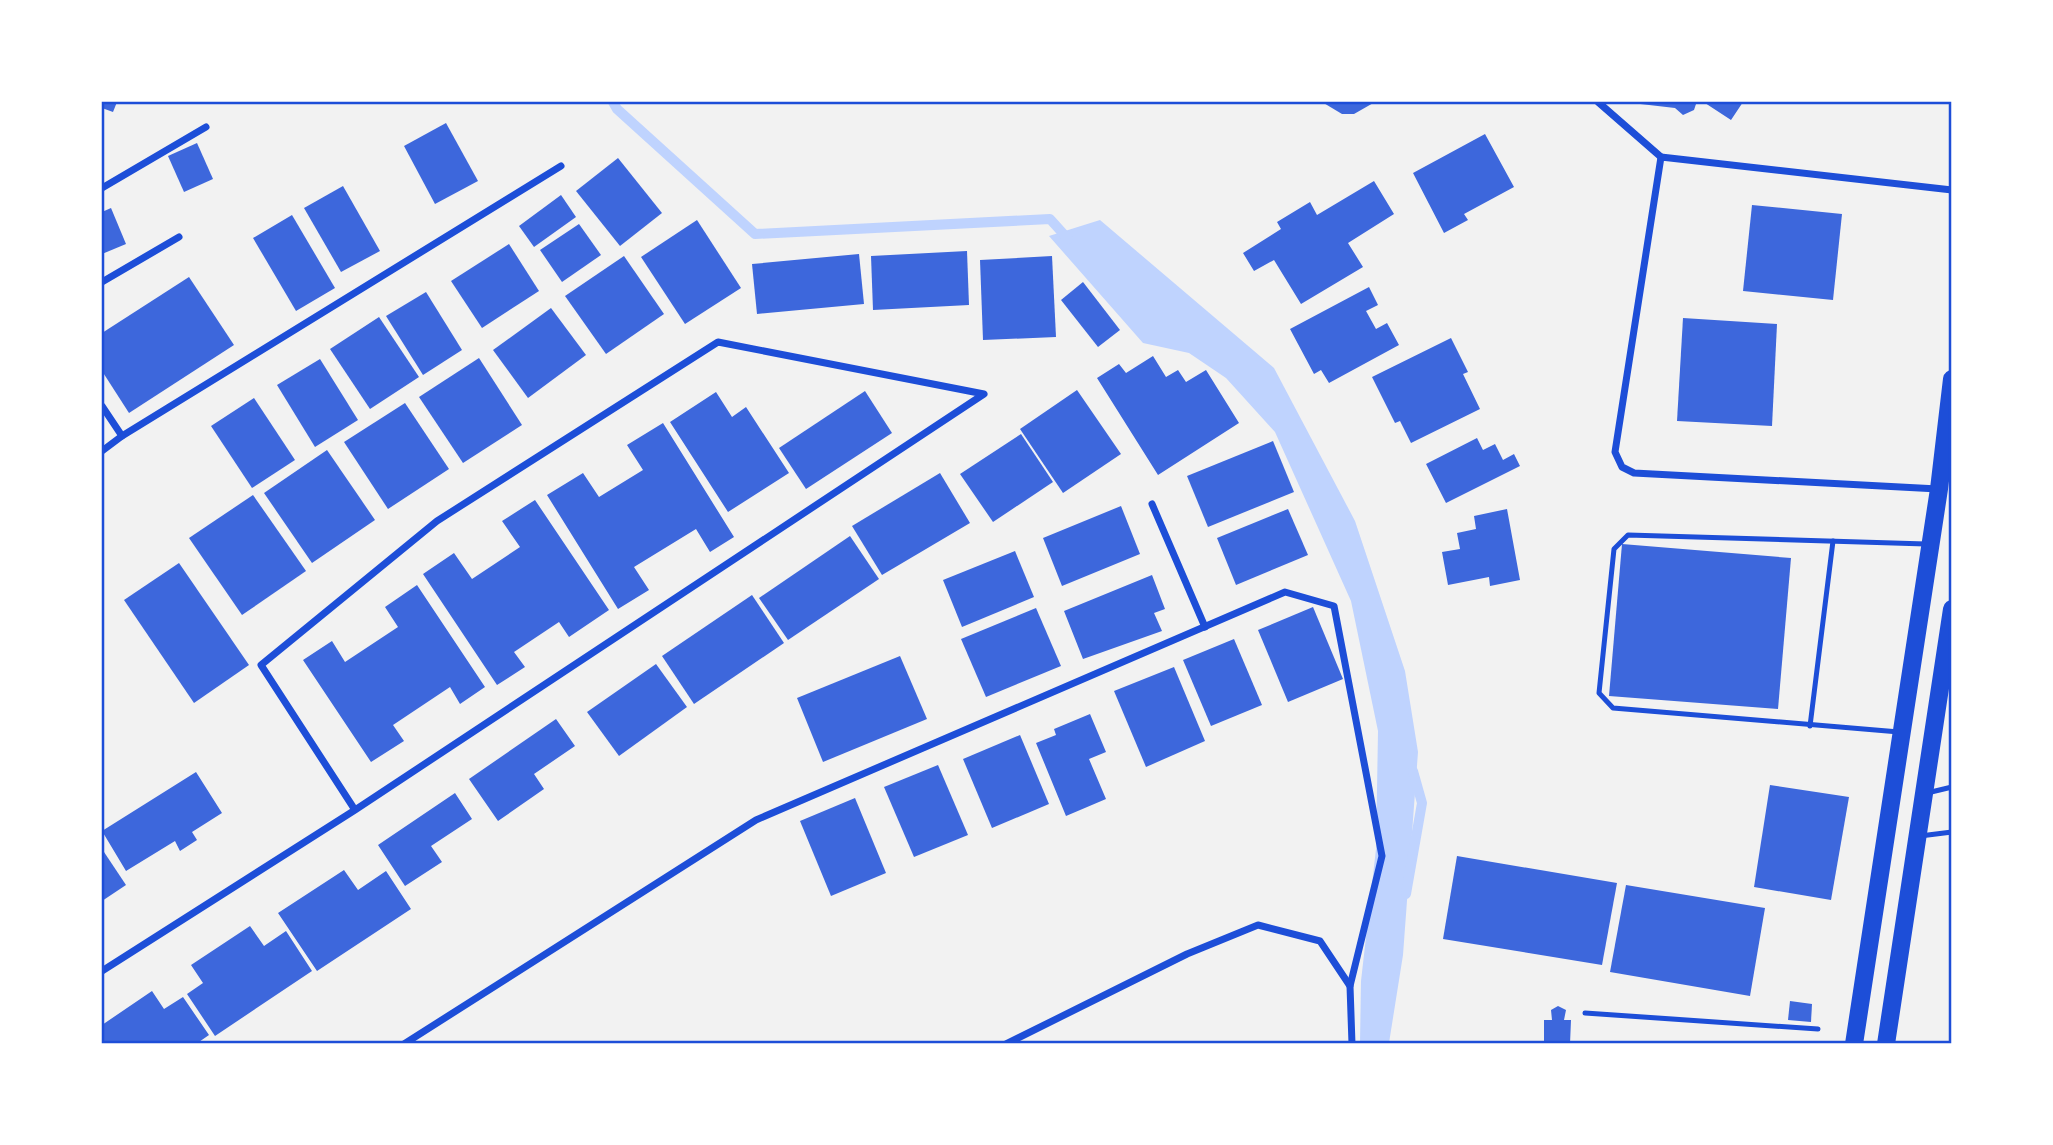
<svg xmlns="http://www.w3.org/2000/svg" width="2053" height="1145" font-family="Raleway,sans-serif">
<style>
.water{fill:#bfd3fe}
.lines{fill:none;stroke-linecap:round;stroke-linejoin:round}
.stream{stroke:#bfd3fe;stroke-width:10}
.building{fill:#3d67dc}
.service{stroke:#1d4ed8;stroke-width:5}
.minor{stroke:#1d4ed8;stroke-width:7}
.primary{stroke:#1d4ed8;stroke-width:18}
.neatline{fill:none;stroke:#1d4ed8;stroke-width:2.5}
</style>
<rect width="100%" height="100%" fill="#f2f2f2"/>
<!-- water -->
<path class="water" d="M 1100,220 L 1274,368 L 1355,521 L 1405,671 L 1418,752 L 1403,955 L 1389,1043 L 1360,1043 L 1361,981 L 1376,849 L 1378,731 L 1351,601 L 1275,432 L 1226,378 L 1189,353 L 1143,343 L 1049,236 Z"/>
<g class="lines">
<!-- stream -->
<g class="stream">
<path d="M 613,102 L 617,109 L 755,234 L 1050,219 L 1068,239"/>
<path d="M 1406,894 L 1422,803 L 1413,771"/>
</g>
</g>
<!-- building -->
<g class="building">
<path d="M 102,102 L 117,102 L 113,112 L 102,108 Z"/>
<path d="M 1322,102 L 1375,102 L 1354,114 L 1342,114 Z"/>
<path d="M 1623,102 L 1743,102 L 1731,120 L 1705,103 L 1696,104 L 1694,110 L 1683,115 L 1675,108 Z"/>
<path d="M 446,123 L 478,181 L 435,204 L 404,146 Z"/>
<path d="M 1485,134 L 1514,187 L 1464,214 L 1468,220 L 1444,233 L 1413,173 Z"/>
<path d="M 197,143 L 213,179 L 184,192 L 168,156 Z"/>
<path d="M 618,158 L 662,213 L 620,246 L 576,191 Z"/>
<path d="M 1374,181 L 1394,214 L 1348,243 L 1363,267 L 1301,304 L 1274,260 L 1254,271 L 1243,253 L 1281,229 L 1277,222 L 1310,202 L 1317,215 Z"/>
<path d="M 343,186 L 380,251 L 341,272 L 304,208 Z"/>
<path d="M 561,195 L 576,217 L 534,247 L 519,226 Z"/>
<path d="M 1752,205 L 1842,214 L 1833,300 L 1743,291 Z"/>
<path d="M 111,208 L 126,244 L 102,254 L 102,212 Z"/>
<path d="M 292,215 L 335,288 L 296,311 L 253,238 Z"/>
<path d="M 697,220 L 741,288 L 685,324 L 641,257 Z"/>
<path d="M 579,224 L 601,255 L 562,282 L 540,250 Z"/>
<path d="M 509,244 L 539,291 L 482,328 L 451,281 Z"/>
<path d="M 967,251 L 969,305 L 873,310 L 871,256 Z"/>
<path d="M 859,254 L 864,304 L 757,314 L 752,264 Z"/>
<path d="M 624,256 L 664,314 L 606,354 L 565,296 Z"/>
<path d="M 1052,256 L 1056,337 L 983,340 L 980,260 Z"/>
<path d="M 189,277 L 234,345 L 129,413 L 102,371 L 102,333 Z"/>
<path d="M 1083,282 L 1120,330 L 1098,347 L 1061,300 Z"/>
<path d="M 1369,287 L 1378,305 L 1366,311 L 1376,329 L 1387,323 L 1399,345 L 1329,383 L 1321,370 L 1314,374 L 1290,329 Z"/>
<path d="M 426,292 L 462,350 L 423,375 L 386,316 Z"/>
<path d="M 551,308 L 586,355 L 528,398 L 493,350 Z"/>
<path d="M 379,317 L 419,377 L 370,409 L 330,349 Z"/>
<path d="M 1683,318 L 1777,324 L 1772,426 L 1677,421 Z"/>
<path d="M 1451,338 L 1468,372 L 1463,374 L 1480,409 L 1411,443 L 1400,421 L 1395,423 L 1372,377 Z"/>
<path d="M 1153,356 L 1166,377 L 1178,370 L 1186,382 L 1206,370 L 1239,423 L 1158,475 L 1097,378 L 1119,364 L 1126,373 Z"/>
<path d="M 479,358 L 522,425 L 463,463 L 419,397 Z"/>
<path d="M 320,359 L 358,420 L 315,447 L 277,385 Z"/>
<path d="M 1077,390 L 1121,454 L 1063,493 L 1020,429 Z"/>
<path d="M 865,391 L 892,433 L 806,489 L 779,448 Z"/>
<path d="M 716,392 L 732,417 L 746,407 L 789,473 L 728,512 L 670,422 Z"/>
<path d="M 254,398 L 295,460 L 252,488 L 211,426 Z"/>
<path d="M 405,403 L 449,469 L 388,509 L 344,442 Z"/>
<path d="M 663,423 L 734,537 L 710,552 L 696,529 L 634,567 L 649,590 L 618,609 L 547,495 L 583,473 L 599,497 L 643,470 L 627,445 Z"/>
<path d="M 1021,434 L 1053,482 L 993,522 L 960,474 Z"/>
<path d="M 1477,438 L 1483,450 L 1495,444 L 1503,460 L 1514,454 L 1520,466 L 1446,503 L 1426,464 Z"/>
<path d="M 1273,441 L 1294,492 L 1208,527 L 1187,476 Z"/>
<path d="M 327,450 L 375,520 L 312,563 L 264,493 Z"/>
<path d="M 940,473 L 970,523 L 882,575 L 852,526 Z"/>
<path d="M 253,495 L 306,571 L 242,615 L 189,538 Z"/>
<path d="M 535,500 L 609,610 L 569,637 L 559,622 L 514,652 L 525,667 L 497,685 L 423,574 L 454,553 L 472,579 L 520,547 L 502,521 Z"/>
<path d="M 1121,506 L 1140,554 L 1062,586 L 1043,538 Z"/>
<path d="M 1288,509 L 1308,555 L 1236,585 L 1217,538 Z"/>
<path d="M 1507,509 L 1520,580 L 1490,586 L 1489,577 L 1448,585 L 1442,552 L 1460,549 L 1457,533 L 1476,529 L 1474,516 Z"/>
<path d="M 850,536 L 879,579 L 788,640 L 759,598 Z"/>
<path d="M 1622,544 L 1791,558 L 1778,709 L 1609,696 Z"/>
<path d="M 1015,551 L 1034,597 L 962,627 L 943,580 Z"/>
<path d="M 179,563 L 249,665 L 194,703 L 124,600 Z"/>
<path d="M 1152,575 L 1165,609 L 1154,613 L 1162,631 L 1083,659 L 1064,611 Z"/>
<path d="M 417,585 L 485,687 L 460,704 L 450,687 L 393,725 L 404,741 L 371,762 L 303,660 L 332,641 L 345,662 L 398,627 L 385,607 Z"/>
<path d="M 752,595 L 784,643 L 694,704 L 662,656 Z"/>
<path d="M 1313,607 L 1343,679 L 1288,702 L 1258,630 Z"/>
<path d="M 1036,608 L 1061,666 L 986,697 L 961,639 Z"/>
<path d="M 1234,639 L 1262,705 L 1211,726 L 1183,660 Z"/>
<path d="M 900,656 L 927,719 L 823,762 L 797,698 Z"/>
<path d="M 656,664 L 687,707 L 619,756 L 587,712 Z"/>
<path d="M 1174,667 L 1205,741 L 1146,767 L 1114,691 Z"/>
<path d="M 1090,714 L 1106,752 L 1089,759 L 1106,799 L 1066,816 L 1036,743 L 1056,735 L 1054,729 Z"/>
<path d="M 556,719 L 575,746 L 534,774 L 544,789 L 498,821 L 469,779 Z"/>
<path d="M 1020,735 L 1049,804 L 992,828 L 963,759 Z"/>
<path d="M 938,765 L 968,835 L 914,857 L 884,787 Z"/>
<path d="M 196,772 L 222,813 L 192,832 L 197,840 L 180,851 L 175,841 L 126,871 L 102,831 Z"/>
<path d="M 1770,785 L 1849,797 L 1831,900 L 1754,887 Z"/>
<path d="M 455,793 L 472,819 L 431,846 L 442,862 L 405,886 L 378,845 Z"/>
<path d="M 855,798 L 886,873 L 831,896 L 800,821 Z"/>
<path d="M 102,849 L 126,885 L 102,901 Z"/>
<path d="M 1457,856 L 1617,883 L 1602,965 L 1443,939 Z"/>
<path d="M 344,870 L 358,890 L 386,871 L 411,909 L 317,971 L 278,913 Z"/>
<path d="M 1626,885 L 1765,908 L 1750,996 L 1610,972 Z"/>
<path d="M 250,926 L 264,946 L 286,931 L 312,971 L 215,1036 L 187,994 L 203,983 L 191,965 Z"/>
<path d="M 152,991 L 164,1009 L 183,997 L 209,1035 L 196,1044 L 102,1044 L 102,1025 Z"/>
<path d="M 1790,1001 L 1812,1004 L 1811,1022 L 1788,1020 Z"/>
<path d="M 1558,1006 L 1566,1010 L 1564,1020 L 1571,1020 L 1570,1044 L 1544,1044 L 1544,1020 L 1552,1020 L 1551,1010 Z"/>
</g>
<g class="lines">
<!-- service -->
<g class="service">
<path d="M 1810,726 L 1833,541"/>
<path d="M 1899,732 L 1613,708 L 1599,693 L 1614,549 L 1628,535 L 1926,544"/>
<path d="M 1927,793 L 1952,787"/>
<path d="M 1920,836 L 1952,832"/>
<path d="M 1585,1013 L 1818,1029"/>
</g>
<!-- minor -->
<g class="minor">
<path d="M 1598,102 L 1661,157"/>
<path d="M 102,188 L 206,127"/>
<path d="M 102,282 L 179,237"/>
<path d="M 102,406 L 122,436 L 561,166"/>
<path d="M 102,451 L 122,436"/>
<path d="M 1938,489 L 1634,473 L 1622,467 L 1615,452 L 1661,157 L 1952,190"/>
<path d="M 1152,504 L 1205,627"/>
<path d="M 102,971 L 355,810 L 984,394 L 718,342 L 437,521 L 261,665 L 355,810"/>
<path d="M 404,1044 L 756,820 L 1285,592 L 1334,606 L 1382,856 L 1350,986"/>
<path d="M 1006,1044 L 1187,954 L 1258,925 L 1320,941 L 1350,986 L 1352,1044"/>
</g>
<!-- primary -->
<g class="primary">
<path d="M 1854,1044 L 1939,489 L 1952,379"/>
<path d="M 1886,1044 L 1952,609"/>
</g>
</g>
<!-- border -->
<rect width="2053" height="1145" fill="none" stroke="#ffffff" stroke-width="206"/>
<rect x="103" y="103" width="1847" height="939" class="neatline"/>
</svg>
